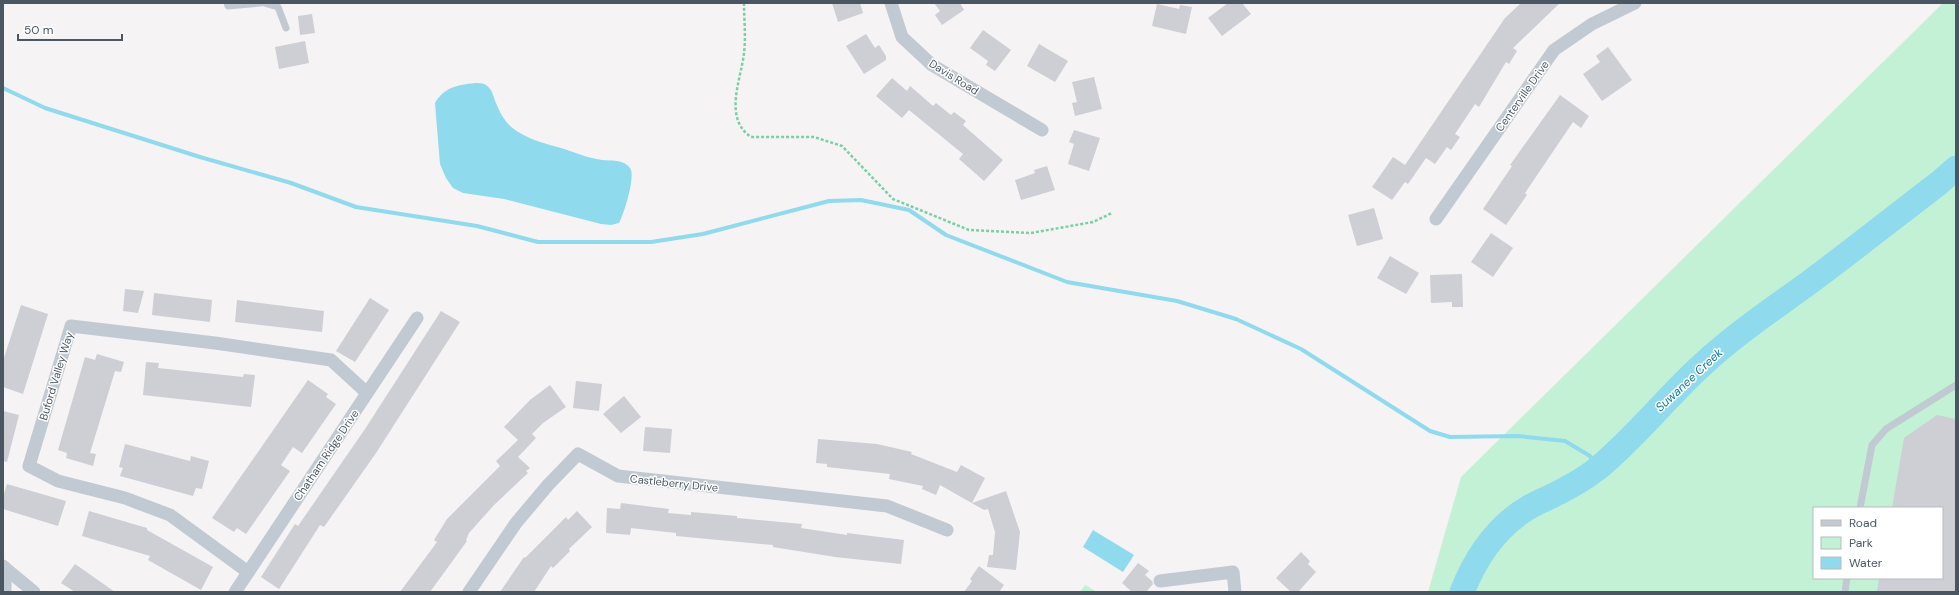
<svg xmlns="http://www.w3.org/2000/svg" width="1959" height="595" font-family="'DM Sans',sans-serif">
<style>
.green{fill:#c3f1d5;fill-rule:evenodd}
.water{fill:#90daee}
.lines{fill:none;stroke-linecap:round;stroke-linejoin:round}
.stream{stroke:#90daee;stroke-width:4}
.river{stroke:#90daee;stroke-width:25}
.building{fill:#cdcfd5}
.path{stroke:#7ad0a6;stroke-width:2.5;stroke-dasharray:3 2;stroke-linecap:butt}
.lane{stroke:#c1cad2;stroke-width:7}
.street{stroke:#c1cad2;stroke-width:13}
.labels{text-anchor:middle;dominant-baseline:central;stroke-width:3;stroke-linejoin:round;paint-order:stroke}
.street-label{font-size:11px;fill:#4a5661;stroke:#fff}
.water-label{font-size:12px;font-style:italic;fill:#0c7c9b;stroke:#fff}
</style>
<rect width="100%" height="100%" fill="#f5f3f3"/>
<!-- green -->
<g class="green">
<path d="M 1943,3 L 1956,3 L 1956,592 L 1428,592 L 1461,477 ZM 1814,508 L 1942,508 L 1942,578 L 1814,578 Z"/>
<path d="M 1085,585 L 1097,592 L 1080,592 Z"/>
</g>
<!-- water -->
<g class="water">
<path d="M 475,83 C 478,83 483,83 486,85 C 493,90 493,96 496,103 C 501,116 508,127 520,133 C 534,141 546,144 561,148 C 574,152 587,158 602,160 C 611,161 623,159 630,168 C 636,176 624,214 619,223 L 611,225 L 601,224 L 504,199 L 463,193 L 453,188 L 446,178 L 440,164 L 435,103 C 444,87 458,85 475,83 Z"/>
<path d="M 1093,530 L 1134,555 L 1123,572 L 1083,547 Z"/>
</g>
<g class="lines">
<!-- stream -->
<path class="stream" d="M 3,88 L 45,108 L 200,157 L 291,183 L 356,207 L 477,226 L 538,242 L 651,242 L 703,234 L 829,201 L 861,200 L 909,210 L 946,235 L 1067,282 L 1177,301 L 1236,319 L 1301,349 L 1430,431 L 1450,437 L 1518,436 L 1565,441 L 1590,456 L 1596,470"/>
<!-- river -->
<path class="river" d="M 1462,592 C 1477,554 1501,520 1539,502 C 1559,493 1579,483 1597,469 C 1635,438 1665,399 1701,366 C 1734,335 1773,309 1810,282 C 1853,250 1896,216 1939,183 L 1956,168"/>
</g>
<!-- building -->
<g class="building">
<path d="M 832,3 L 860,3 L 863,13 L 838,22 Z"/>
<path d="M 934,3 L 960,3 L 964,10 L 942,25 L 935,15 L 940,11 Z"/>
<path d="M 1228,3 L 1242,3 L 1251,14 L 1222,36 L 1208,18 Z"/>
<path d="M 1521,3 L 1560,3 L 1513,48 L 1517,51 L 1509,64 L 1506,62 L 1479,107 L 1475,104 L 1455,134 L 1460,137 L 1451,150 L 1447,147 L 1435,164 L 1426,158 L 1408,184 L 1405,182 L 1392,200 L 1372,187 L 1393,157 L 1405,165 L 1505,18 Z"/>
<path d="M 1157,4 L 1179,9 L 1180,5 L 1192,7 L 1186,34 L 1152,26 Z"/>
<path d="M 312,14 L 315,33 L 300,35 L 298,16 Z"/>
<path d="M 983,30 L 1011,50 L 995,71 L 986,65 L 988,61 L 970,48 Z"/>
<path d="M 866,34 L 875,48 L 879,45 L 886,56 L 886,60 L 864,74 L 846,46 Z"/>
<path d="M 305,41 L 309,63 L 279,69 L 275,47 Z"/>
<path d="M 1039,44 L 1068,61 L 1055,82 L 1027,66 Z"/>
<path d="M 1608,47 L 1632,80 L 1602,101 L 1583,74 L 1600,62 L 1596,56 Z"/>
<path d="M 1094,77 L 1102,109 L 1075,116 L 1072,103 L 1077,102 L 1072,82 Z"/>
<path d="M 892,78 L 907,91 L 910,86 L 933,106 L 936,103 L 951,115 L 954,112 L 966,121 L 963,125 L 1003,160 L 984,181 L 959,159 L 963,154 L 909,110 L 902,118 L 876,96 Z"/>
<path d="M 1560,95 L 1589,116 L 1581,128 L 1573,122 L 1525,193 L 1527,195 L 1506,225 L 1483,209 L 1512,166 L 1510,165 Z"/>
<path d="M 1074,130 L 1100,138 L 1089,171 L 1068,164 L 1074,144 L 1069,142 Z"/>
<path d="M 1047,166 L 1055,190 L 1021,200 L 1015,180 L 1035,173 L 1034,170 Z"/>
<path d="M 1374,208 L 1383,239 L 1357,246 L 1348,215 Z"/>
<path d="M 1491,233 L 1513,248 L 1493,277 L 1471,262 Z"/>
<path d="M 1390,256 L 1419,273 L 1406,294 L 1377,278 Z"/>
<path d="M 1462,274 L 1463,307 L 1452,307 L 1452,302 L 1431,303 L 1430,275 Z"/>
<path d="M 125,289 L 144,291 L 138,313 L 123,311 Z"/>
<path d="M 154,293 L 212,300 L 210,322 L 152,315 Z"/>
<path d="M 370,298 L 389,310 L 355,362 L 336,351 Z"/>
<path d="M 237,300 L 324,311 L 322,332 L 235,322 Z"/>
<path d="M 21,305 L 48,314 L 23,394 L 3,387 L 3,361 Z"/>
<path d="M 441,311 L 460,322 L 376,453 L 324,527 L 320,525 L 279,589 L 261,577 L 295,524 L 298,526 L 365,429 Z"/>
<path d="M 97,354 L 124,362 L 121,372 L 115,371 L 90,453 L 96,454 L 93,466 L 66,458 L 67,453 L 58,450 L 85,357 L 95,360 Z"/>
<path d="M 146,362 L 159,363 L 158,368 L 243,377 L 244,374 L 255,375 L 251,407 L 143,395 Z"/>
<path d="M 308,380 L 328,394 L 326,397 L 336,404 L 302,453 L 293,447 L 281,465 L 290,471 L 246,534 L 237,528 L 234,532 L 212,518 Z"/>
<path d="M 576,381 L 602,384 L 599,411 L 573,408 Z"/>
<path d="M 550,385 L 566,407 L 543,423 L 532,434 L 536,438 L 518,457 L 530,468 L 526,471 L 528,473 L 494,505 L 469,533 L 466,540 L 467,541 L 430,592 L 400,592 L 437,542 L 434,540 L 447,519 L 500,466 L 496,461 L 518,440 L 504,427 L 530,400 Z"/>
<path d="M 624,396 L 641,417 L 621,433 L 603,414 Z"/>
<path d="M 3,411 L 19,415 L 7,462 L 3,461 Z"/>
<path d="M 1937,415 L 1956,419 L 1956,592 L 1877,592 L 1879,578 L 1942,578 L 1942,508 L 1892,508 L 1904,438 Z"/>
<path d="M 645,427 L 672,429 L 670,453 L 643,451 Z"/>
<path d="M 818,439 L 877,444 L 912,452 L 911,454 L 957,472 L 961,465 L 985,478 L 972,503 L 1006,491 L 1020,532 L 1016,570 L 987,567 L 989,555 L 993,555 L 995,532 L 988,509 L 984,510 L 940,485 L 936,495 L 922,489 L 923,486 L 889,479 L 890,474 L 827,467 L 827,464 L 816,463 Z"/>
<path d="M 125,444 L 190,461 L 191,456 L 209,461 L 202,489 L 196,488 L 193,496 L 120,476 L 123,468 L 119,467 Z"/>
<path d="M 7,484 L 66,501 L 58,526 L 3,509 L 3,497 Z"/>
<path d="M 621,503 L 669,509 L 668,513 L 691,515 L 691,512 L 737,516 L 737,518 L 802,524 L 801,528 L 847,535 L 847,533 L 904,540 L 901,564 L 835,557 L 773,547 L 773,545 L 676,536 L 676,533 L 631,528 L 630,535 L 606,533 L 607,508 L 620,509 Z"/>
<path d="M 89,511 L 147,528 L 147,530 L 213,567 L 201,590 L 148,560 L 150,556 L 82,536 Z"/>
<path d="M 577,511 L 592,527 L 569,549 L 570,551 L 553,568 L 551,566 L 534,592 L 500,592 L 524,557 L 525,558 L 566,517 L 568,520 Z"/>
<path d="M 1301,552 L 1310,561 L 1308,564 L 1316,572 L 1298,592 L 1291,592 L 1276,578 Z"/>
<path d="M 1138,563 L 1149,571 L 1145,575 L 1152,581 L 1153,584 L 1146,592 L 1132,592 L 1122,583 Z"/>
<path d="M 75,564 L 115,592 L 75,592 L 61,583 Z"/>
<path d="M 979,566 L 1004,585 L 999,592 L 964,592 L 972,581 L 970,579 Z"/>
</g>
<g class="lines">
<!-- path -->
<path class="path" d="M 744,3 C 744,19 746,37 744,53 C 741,80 723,118 751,137 L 814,137 L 842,146 L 893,199 L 969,230 L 1031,233 L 1093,222 L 1112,213"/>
<!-- lane -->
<g class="lane">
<path d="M 227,3 L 228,6 L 260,3"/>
<path d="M 264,3 L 278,7 L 286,28"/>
<path d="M 1860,508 L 1872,445 L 1886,429 L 1956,385"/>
<path d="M 1845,592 L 1847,578"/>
</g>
<!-- street -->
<g class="street">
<path d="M 891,3 L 902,37 L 932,65 L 1042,130"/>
<path d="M 1436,219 L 1554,50 L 1592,24 L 1635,3"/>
<path d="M 3,566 L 5,568 L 5,592"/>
<path d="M 5,568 L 34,592"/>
<path d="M 248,572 L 170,515 L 125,498 L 58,481 L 29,466 L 71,326 L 215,343 L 331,360 L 367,393"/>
<path d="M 1160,581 L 1233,572 L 1235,592"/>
<path d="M 235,592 L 417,318"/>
<path d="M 469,592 L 516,523 L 548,485 L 578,454 L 618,476 L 887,506 L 947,530"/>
</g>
</g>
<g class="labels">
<!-- street labels -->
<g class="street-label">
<text transform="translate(954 77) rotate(32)">Davis Road</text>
<text transform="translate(1522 96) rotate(-55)">Centerville Drive</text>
<text transform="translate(56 376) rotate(-73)">Buford Valley Way</text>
<text transform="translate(326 455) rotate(-56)">Chatham Ridge Drive</text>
<text transform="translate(674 483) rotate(6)">Castleberry Drive</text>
</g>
<!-- water labels -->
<g class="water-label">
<text transform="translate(1689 380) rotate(-43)">Suwanee Creek</text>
</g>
</g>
<!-- border -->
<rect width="1959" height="595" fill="none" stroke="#4a5661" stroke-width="8"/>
<!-- legend -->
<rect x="1813" y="507" width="130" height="72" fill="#ffffff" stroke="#b7bbc0"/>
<rect x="1821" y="520" width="20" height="6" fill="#c1cad2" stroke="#b7bbc0"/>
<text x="1849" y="527" font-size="12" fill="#4a5661">Road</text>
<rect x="1821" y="537" width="20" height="12" fill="#c3f1d5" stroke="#b7bbc0"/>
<text x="1849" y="547" font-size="12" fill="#4a5661">Park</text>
<rect x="1821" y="557" width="20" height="12" fill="#90daee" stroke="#b7bbc0"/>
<text x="1849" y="567" font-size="12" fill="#4a5661">Water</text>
<!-- scale -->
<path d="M18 34v6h104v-6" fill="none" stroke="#4a5661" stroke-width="2"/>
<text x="24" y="34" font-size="12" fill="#4a5661" stroke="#ffffff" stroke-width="3" paint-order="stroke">50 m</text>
</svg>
